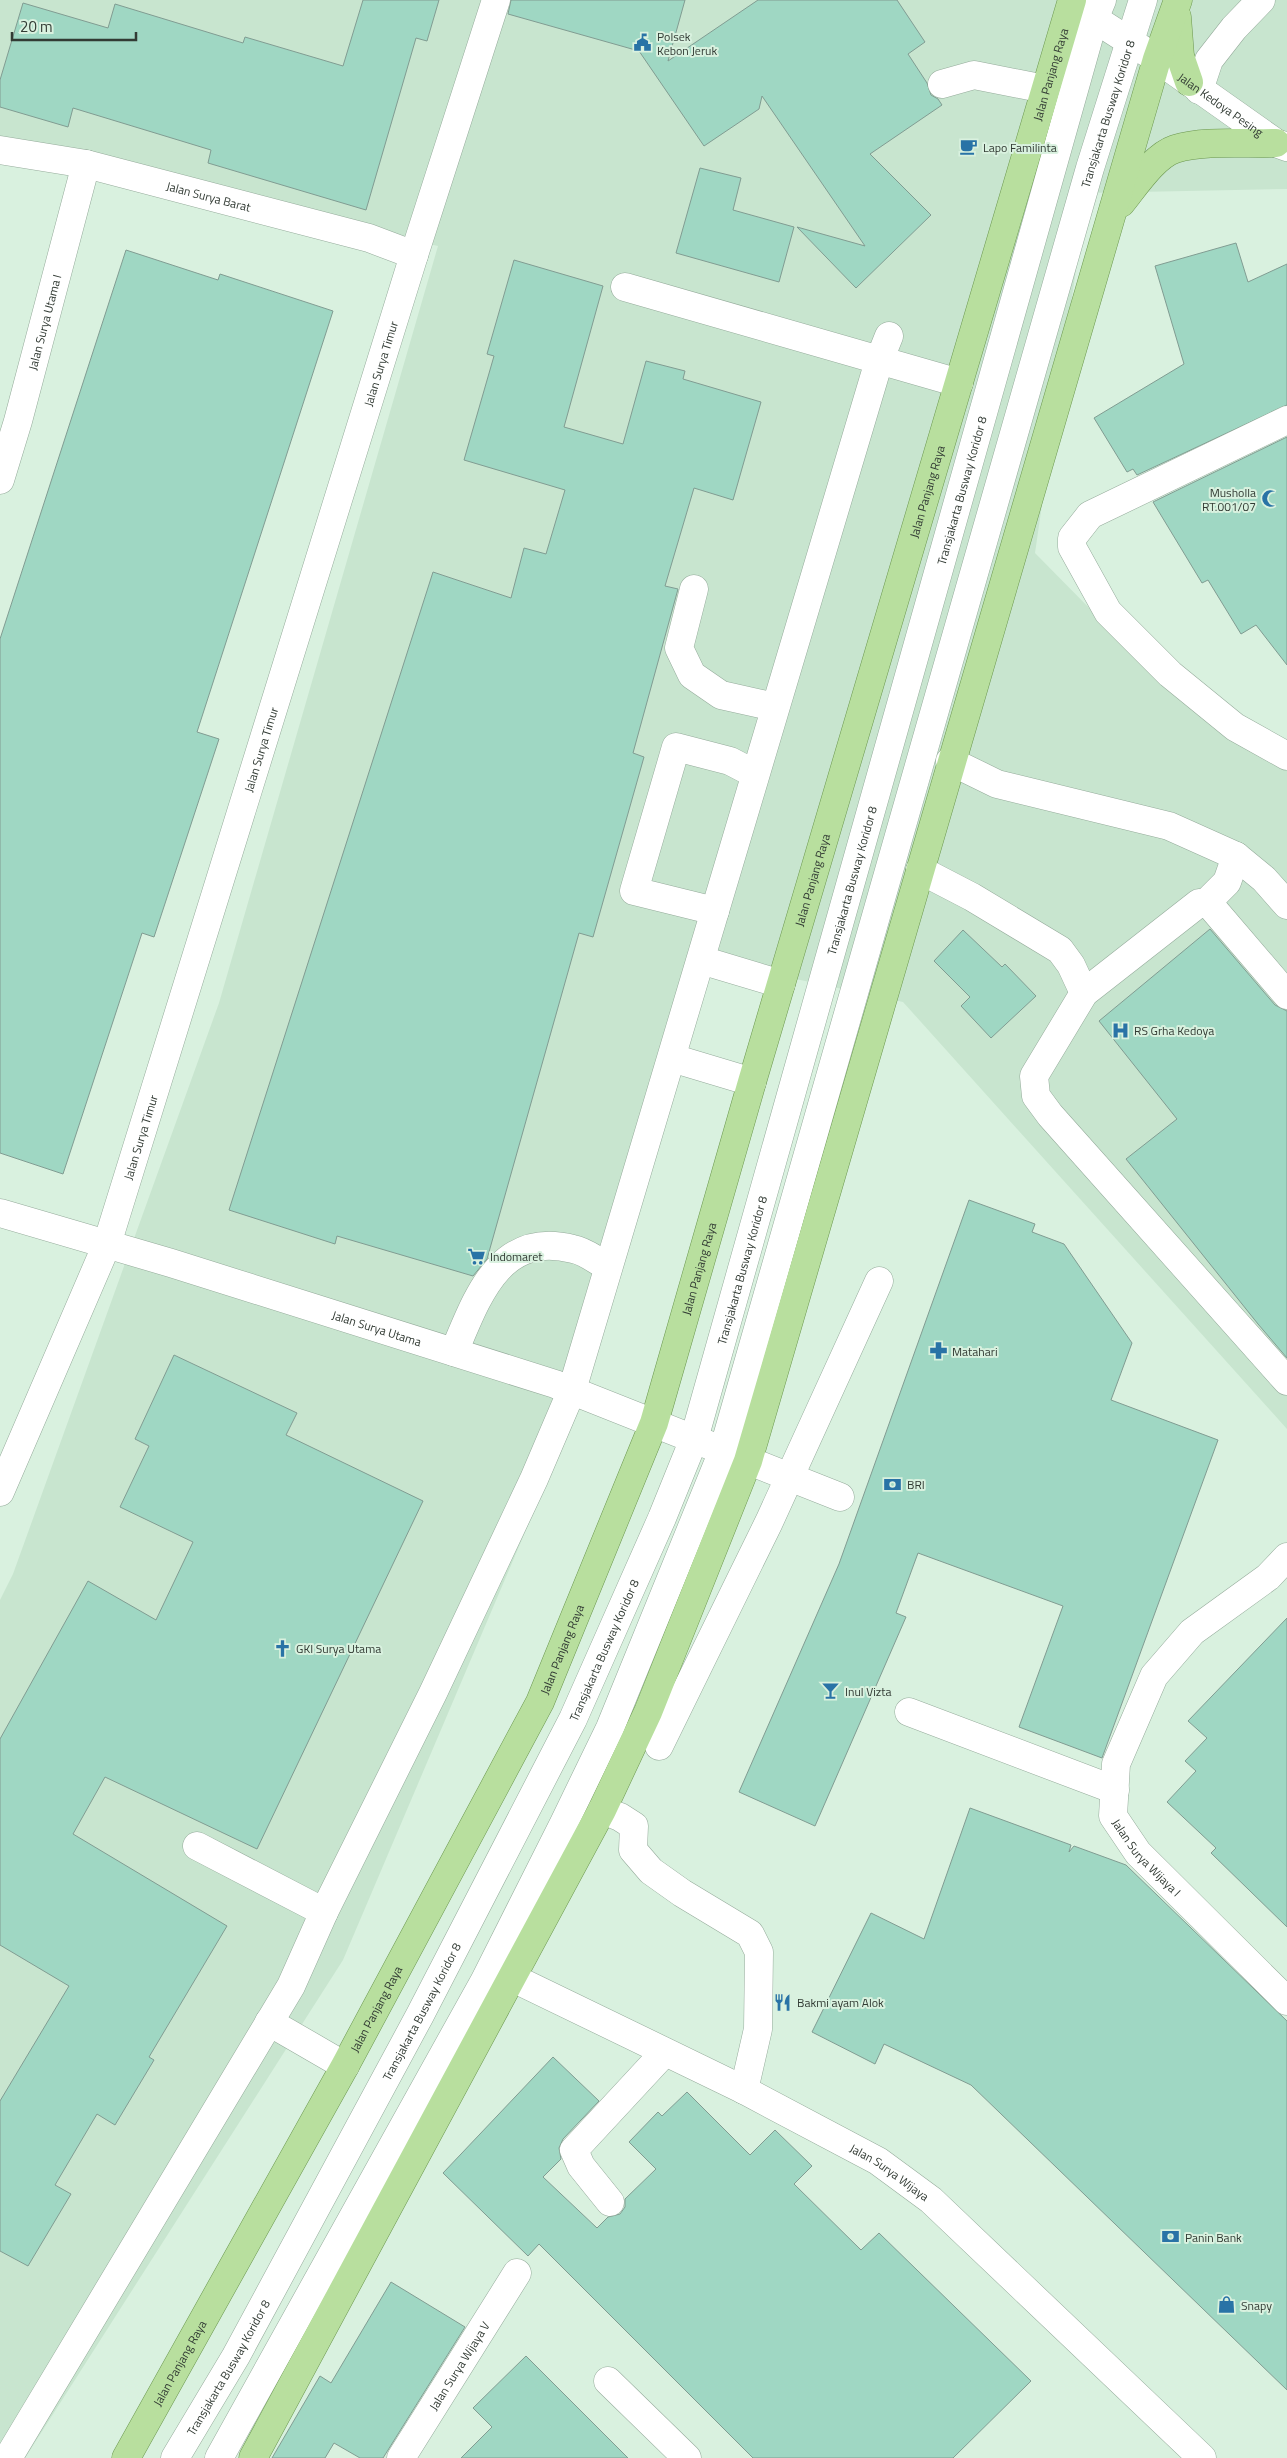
<svg xmlns="http://www.w3.org/2000/svg" width="1287" height="2458" font-family="'Titillium Web',sans-serif">
<style>
.built{fill:#c8e5cf}
.building{fill:#9fd7c3;stroke:#819c92}
.lines{fill:none;stroke-linecap:round;stroke-linejoin:round}
.minor-casing{stroke:#95ab9b;stroke-width:29}
.major-casing{stroke:#6b974f;stroke-width:29}
.minor{stroke:#fff;stroke-width:28}
.major{stroke:#b8df9e;stroke-width:28}
.labels{text-anchor:middle;dominant-baseline:central;stroke-width:4;stroke-linejoin:round;paint-order:stroke}
.poi-label{font-size:12px;fill:#323b34;stroke:#d9f1df;text-anchor:start}
.street-label{font-size:12px;fill:#323b34;stroke:#d9f1df}
</style>
<rect width="100%" height="100%" fill="#d9f1df"/>
<!-- built -->
<path class="built" d="M 0,0 L 1287,0 L 1287,189 L 1087,193 L 1035,553 L 1169,689 L 1287,771 L 1287,1429 L 903,1002 L 707,960 L 589,1382 L 343,1960 L 25,2458 L 0,2458 L 0,1600 L 13,1574 L 219,1003 L 438,246 L 0,145 Z"/>
<!-- building -->
<g class="building">
<path d="M 363,0 L 439,0 L 427,41 L 416,38 L 366,210 L 208,163 L 211,150 L 73,108 L 68,127 L 0,107 L 0,80 L 23,3 L 108,28 L 115,4 L 243,43 L 245,37 L 343,66 Z"/>
<path d="M 511,0 L 685,0 L 668,61 L 758,0 L 897,0 L 925,42 L 908,54 L 927,83 L 931,95 L 938,99 L 942,105 L 870,154 L 931,215 L 856,288 L 797,227 L 865,246 L 762,96 L 759,109 L 704,146 L 639,51 L 508,14 Z"/>
<path d="M 700,168 L 741,178 L 733,210 L 794,227 L 779,282 L 676,253 Z"/>
<path d="M 1236,243 L 1248,282 L 1287,264 L 1287,405 L 1137,475 L 1133,469 L 1127,472 L 1094,418 L 1184,364 L 1155,266 Z"/>
<path d="M 126,250 L 218,280 L 220,274 L 333,311 L 197,732 L 219,739 L 154,937 L 142,933 L 63,1174 L 0,1153 L 0,639 Z"/>
<path d="M 514,260 L 603,286 L 564,427 L 623,444 L 646,361 L 685,371 L 683,379 L 761,402 L 733,500 L 694,488 L 665,586 L 678,589 L 633,753 L 644,757 L 593,937 L 579,933 L 487,1259 L 473,1276 L 337,1236 L 335,1244 L 229,1210 L 433,572 L 511,598 L 524,548 L 546,554 L 565,490 L 464,460 L 494,356 L 487,354 Z"/>
<path d="M 1287,437 L 1287,665 L 1256,625 L 1241,634 L 1208,580 L 1202,583 L 1153,502 Z"/>
<path d="M 1210,929 L 1275,1005 L 1287,1011 L 1287,1358 L 1258,1324 L 1126,1159 L 1177,1119 L 1099,1021 Z"/>
<path d="M 963,930 L 1002,967 L 1005,964 L 1036,996 L 991,1038 L 961,1006 L 970,997 L 934,961 Z"/>
<path d="M 969,1200 L 1035,1224 L 1032,1232 L 1064,1244 L 1132,1343 L 1111,1400 L 1218,1440 L 1102,1758 L 1019,1727 L 1063,1606 L 918,1553 L 896,1613 L 906,1617 L 815,1826 L 739,1792 L 839,1564 Z"/>
<path d="M 174,1355 L 297,1413 L 286,1435 L 423,1501 L 257,1849 L 105,1777 L 73,1834 L 227,1926 L 149,2057 L 154,2060 L 115,2125 L 97,2114 L 55,2185 L 71,2194 L 28,2266 L 0,2251 L 0,2101 L 69,1986 L 0,1945 L 0,1739 L 88,1581 L 156,1620 L 193,1542 L 120,1507 L 149,1446 L 135,1439 Z"/>
<path d="M 1287,1618 L 1287,1927 L 1211,1853 L 1216,1848 L 1167,1802 L 1196,1771 L 1185,1761 L 1207,1738 L 1188,1721 Z"/>
<path d="M 970,1808 L 1071,1845 L 1069,1852 L 1074,1846 L 1126,1865 L 1287,2021 L 1287,2390 L 971,2085 L 884,2044 L 875,2064 L 812,2032 L 871,1913 L 924,1939 Z"/>
<path d="M 553,2057 L 599,2101 L 563,2139 L 559,2148 L 561,2159 L 543,2177 L 597,2228 L 608,2217 L 620,2214 L 625,2207 L 625,2199 L 656,2169 L 629,2142 L 658,2112 L 662,2116 L 687,2092 L 750,2155 L 775,2130 L 812,2166 L 794,2184 L 861,2250 L 879,2233 L 1031,2381 L 953,2458 L 753,2458 L 539,2244 L 528,2256 L 443,2173 Z"/>
<path d="M 391,2282 L 465,2327 L 383,2458 L 360,2458 L 334,2443 L 325,2458 L 272,2458 L 320,2376 L 331,2383 Z"/>
<path d="M 526,2356 L 628,2458 L 461,2458 L 492,2427 L 473,2408 Z"/>
</g>
<g class="lines">
<defs>
<g id="minor">
<path id="s1" d="M 1079,9 L 1157,59 L 1276,143 L 1287,147"/>
<path d="M 942,84 L 974,75 L 1045,89"/>
<path d="M 1199,90 L 1209,60 L 1234,28 L 1261,0"/>
<path id="s2" d="M 0,150 L 86,164 L 369,238 L 414,255"/>
<path d="M 625,287 L 959,383"/>
<path d="M 1287,420 L 1090,515 L 1072,538 L 1072,547 L 1108,612 L 1170,674 L 1235,727 L 1287,756"/>
<path id="s3" d="M 0,480 L 18,421 L 86,164"/>
<path d="M 694,589 L 679,648 L 692,675 L 721,695 L 775,707"/>
<path d="M 950,761 L 997,784 L 1169,826 L 1236,856 L 1264,879 L 1287,905"/>
<path d="M 920,870 L 972,897 L 1060,950 L 1071,965 L 1084,993"/>
<path d="M 1206,903 L 1227,882 L 1236,856"/>
<path d="M 715,911 L 634,891 L 676,747 L 730,761 L 755,774"/>
<path d="M 701,960 L 781,984"/>
<path d="M 1287,995 L 1210,905 L 1199,903 L 1084,993 L 1034,1076 L 1036,1096 L 1050,1115 L 1287,1381"/>
<path d="M 672,1058 L 752,1082"/>
<path id="s4" d="M 0,1213 L 171,1263 L 555,1384 L 840,1497"/>
<path d="M 454,1352 C 477,1298 499,1230 573,1249 C 585,1251 597,1261 607,1266"/>
<path id="s5" d="M 0,1492 L 107,1244 L 414,255 L 496,0"/>
<path id="s6" d="M 1287,1557 L 1268,1577 L 1192,1632 L 1154,1676 L 1116,1764 L 1113,1816 L 1138,1853 L 1287,2001"/>
<path d="M 909,1712 L 1115,1790"/>
<path d="M 659,1746 L 769,1522 L 879,1281"/>
<path d="M 602,1810 L 620,1817 L 634,1826 L 633,1850 L 651,1871 L 682,1893 L 750,1934 L 759,1952 L 758,2029 L 744,2090"/>
<path d="M 197,1846 L 324,1912"/>
<path id="s7" d="M 513,1978 L 744,2090 L 878,2161 L 931,2200 L 1202,2458"/>
<path d="M 269,2022 L 345,2066"/>
<path d="M 610,2202 L 581,2166 L 574,2150 L 664,2053"/>
<path d="M 608,2381 L 687,2458"/>
<path d="M 8,2458 L 291,1986 L 324,1912 L 433,1693 L 534,1479 L 572,1390 L 879,361 L 889,336"/>
<path id="s8" d="M 175,2458 L 236,2356 L 420,2015 L 573,1719 L 662,1518 L 694,1439 L 1094,19 L 1102,0"/>
<path id="s9" d="M 219,2458 L 485,1980 L 564,1823 L 610,1728 L 723,1451 L 1090,168 L 1143,0"/>
<path id="s10" d="M 401,2458 L 517,2273"/>
</g>
<g id="major">
<path d="M 1177,17 L 1180,56 L 1189,82"/>
<path d="M 1121,203 C 1135,186 1154,156 1175,149 C 1203,140 1246,144 1276,143"/>
<path id="s11" d="M 126,2458 L 345,2066 L 540,1702 L 654,1423 L 752,1082 L 1072,0"/>
<path d="M 253,2458 L 602,1810 L 648,1712 L 748,1461 L 1157,59 L 1178,0"/>
</g>
</defs>
<!-- minor casing -->
<use href="#minor" class="minor-casing"/>
<!-- major casing -->
<use href="#major" class="major-casing"/>
<!-- minor -->
<use href="#minor" class="minor"/>
<!-- major -->
<use href="#major" class="major"/>
</g>
<!-- icons -->
<defs>
<symbol id="civic-bare" viewBox="-9 -9 18 18"><path d="M-.6-6.5H3V-4.5H.6V-3L4-1V1h2V6H-6V1h2V-1L-.6-3ZM-1.2 2.5V6h2.4V2.5Z" fill="#2973a6" stroke="#d9f1df" stroke-width="2.5" paint-order="stroke"/></symbol>
<symbol id="cafe-bare" viewBox="-9 -9 18 18"><path d="M-5.5-4.5H6V0H3Q3 3.5 0 3.5H-2.5Q-5.5 3.5-5.5 0ZM3-3.2v2h1.7v-2ZM-6 4.5H4V6H-6Z" fill="#2973a6" stroke="#d9f1df" stroke-width="2.5" paint-order="stroke"/></symbol>
<symbol id="mosque-bare" viewBox="-9 -9 18 18"><path d="M3.5-4.9A6 6 0 1 0 3.5 4.9A5 5 0 1 1 3.5-4.9Z" fill="#2973a6" stroke="#d9f1df" stroke-width="2.5" paint-order="stroke"/></symbol>
<symbol id="hospital-bare" viewBox="-9 -9 18 18"><path d="M-5-5h3v3.5h4V-5h3V5h-3V1.5h-4V5h-3Z" fill="#2973a6" stroke="#d9f1df" stroke-width="2.5" paint-order="stroke"/></symbol>
<symbol id="supermarket-bare" viewBox="-9 -9 18 18"><path d="M-6-5.5h2.5l.6 2H6L4.5 2H-2.5L-4.4-4H-6ZM-1.5 3.2a1.3 1.3 0 1 0 .1 0ZM3 3.2a1.3 1.3 0 1 0 .1 0Z" fill="#2973a6" stroke="#d9f1df" stroke-width="2.5" paint-order="stroke"/></symbol>
<symbol id="pharmacy-bare" viewBox="-9 -9 18 18"><path d="M-2-6h4v4h4v4h-4v4h-4v-4h-4v-4h4Z" fill="#2973a6" stroke="#d9f1df" stroke-width="2.5" paint-order="stroke"/></symbol>
<symbol id="bank-bare" viewBox="-9 -9 18 18"><path d="M-6-4H6V4H-6ZM0-2.3a2.3 2.3 0 1 0 0 4.6a2.3 2.3 0 1 0 0-4.6Z" fill="#2973a6" stroke="#d9f1df" stroke-width="2.5" paint-order="stroke"/></symbol>
<symbol id="church-bare" viewBox="-9 -9 18 18"><path d="M-1.2-6h2.4v3.5h3.3v2.4h-3.3V6h-2.4V-.1h-3.3v-2.4h3.3Z" fill="#2973a6" stroke="#d9f1df" stroke-width="2.5" paint-order="stroke"/></symbol>
<symbol id="bar-bare" viewBox="-9 -9 18 18"><path d="M-6-5H6L.8 .8V4.5H3.5V6h-7V4.5H-.8V.8Z" fill="#2973a6" stroke="#d9f1df" stroke-width="2.5" paint-order="stroke"/></symbol>
<symbol id="restaurant-bare" viewBox="-9 -9 18 18"><path d="M-5-6h1v4h1v-4h1v4h1v-4h1v5L-1.5 .5V6h-2V.5L-5-1ZM5-6V6H3V1.5H1.5Q1.5-4 5-6Z" fill="#2973a6" stroke="#d9f1df" stroke-width="2.5" paint-order="stroke"/></symbol>
<symbol id="shop-bare" viewBox="-9 -9 18 18"><path d="M-5-2.5h2.3a2.7 3.5 0 0 1 5.4 0H5L5.5 6h-11ZM-1.5-2.5h3a1.5 2.3 0 0 0-3 0Z" fill="#2973a6" stroke="#d9f1df" stroke-width="2.5" paint-order="stroke"/></symbol>
</defs>
<g fill-rule="evenodd">
<use href="#civic-bare" x="630" y="30" width="25" height="25"/>
<use href="#cafe-bare" x="956" y="134" width="25" height="25"/>
<use href="#mosque-bare" x="1258" y="486" width="25" height="25"/>
<use href="#hospital-bare" x="1108" y="1018" width="25" height="25"/>
<use href="#supermarket-bare" x="464" y="1244" width="25" height="25"/>
<use href="#pharmacy-bare" x="926" y="1338" width="25" height="25"/>
<use href="#bank-bare" x="880" y="1472" width="25" height="25"/>
<use href="#church-bare" x="270" y="1636" width="25" height="25"/>
<use href="#bar-bare" x="818" y="1678" width="25" height="25"/>
<use href="#restaurant-bare" x="770" y="1990" width="25" height="25"/>
<use href="#bank-bare" x="1158" y="2224" width="25" height="25"/>
<use href="#shop-bare" x="1214" y="2292" width="25" height="25"/>
</g>
<g class="labels">
<!-- poi labels -->
<g class="poi-label">
<text x="657" y="36">Polsek<tspan x="657" dy="14">Kebon Jeruk</tspan></text>
<text x="983" y="147">Lapo Familinta</text>
<text x="1256" y="492" text-anchor="end">Musholla<tspan x="1256" dy="14">RT.001/07</tspan></text>
<text x="1134" y="1030">RS Grha Kedoya</text>
<text x="490" y="1256">Indomaret</text>
<text x="952" y="1351">Matahari</text>
<text x="907" y="1484">BRI</text>
<text x="296" y="1648">GKI Surya Utama</text>
<text x="845" y="1691">Inul Vizta</text>
<text x="797" y="2002">Bakmi ayam Alok</text>
<text x="1185" y="2237">Panin Bank</text>
<text x="1241" y="2305">Snapy</text>
</g>
<!-- street labels -->
<g class="street-label">
<text stroke="none"><textPath href="#s11" startOffset="2569">Jalan Panjang Raya</textPath></text>
<text stroke="none"><textPath href="#s1" startOffset="171">Jalan Kedoya Pesing</textPath></text>
<text stroke="none"><textPath href="#s9" startOffset="2519">Transjakarta Busway Koridor 8</textPath></text>
<text stroke="none"><textPath href="#s2" startOffset="214">Jalan Surya Barat</textPath></text>
<text stroke="none"><textPath href="#s3" startOffset="164">Jalan Surya Utama I</textPath></text>
<text stroke="none"><textPath href="#s5" startOffset="1192">Jalan Surya Timur</textPath></text>
<text stroke="none"><textPath href="#s8" startOffset="2130">Transjakarta Busway Koridor 8</textPath></text>
<text stroke="none"><textPath href="#s11" startOffset="2134">Jalan Panjang Raya</textPath></text>
<text stroke="none"><textPath href="#s5" startOffset="788">Jalan Surya Timur</textPath></text>
<text stroke="none"><textPath href="#s11" startOffset="1729">Jalan Panjang Raya</textPath></text>
<text stroke="none"><textPath href="#s8" startOffset="1725">Transjakarta Busway Koridor 8</textPath></text>
<text stroke="none"><textPath href="#s5" startOffset="382">Jalan Surya Timur</textPath></text>
<text stroke="none"><textPath href="#s11" startOffset="1324">Jalan Panjang Raya</textPath></text>
<text stroke="none"><textPath href="#s8" startOffset="1320">Transjakarta Busway Koridor 8</textPath></text>
<text stroke="none"><textPath href="#s4" startOffset="394">Jalan Surya Utama</textPath></text>
<text stroke="none"><textPath href="#s11" startOffset="919">Jalan Panjang Raya</textPath></text>
<text stroke="none"><textPath href="#s8" startOffset="915">Transjakarta Busway Koridor 8</textPath></text>
<text stroke="none"><textPath href="#s6" startOffset="381">Jalan Surya Wijaya I</textPath></text>
<text stroke="none"><textPath href="#s11" startOffset="514">Jalan Panjang Raya</textPath></text>
<text stroke="none"><textPath href="#s8" startOffset="510">Transjakarta Busway Koridor 8</textPath></text>
<text stroke="none"><textPath href="#s7" startOffset="424">Jalan Surya Wijaya</textPath></text>
<text stroke="none"><textPath href="#s11" startOffset="109">Jalan Panjang Raya</textPath></text>
<text stroke="none"><textPath href="#s10" startOffset="109">Jalan Surya Wijaya V</textPath></text>
<text stroke="none"><textPath href="#s8" startOffset="105">Transjakarta Busway Koridor 8</textPath></text>
</g>
</g>
<!-- scale -->
<path d="M12 32v8h124v-8" fill="none" stroke="#323b34" stroke-width="2.5"/>
<text x="20" y="32" font-size="15" fill="#323b34" stroke="#d9f1df" stroke-width="4" paint-order="stroke">20 m</text>
</svg>
